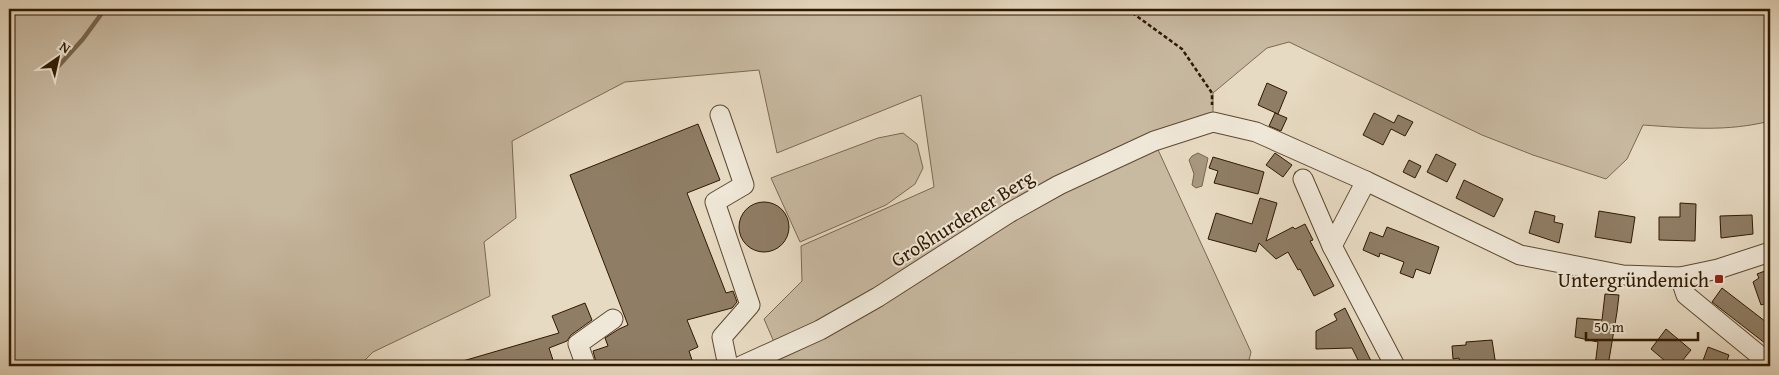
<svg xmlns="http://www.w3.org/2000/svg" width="1779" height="375" font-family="'Gentium Book Plus',serif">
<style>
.green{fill:#c8b9a1;stroke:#7c6950}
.water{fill:#a89880;stroke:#78654d}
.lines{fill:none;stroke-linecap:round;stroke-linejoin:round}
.stream{stroke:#78654d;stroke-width:4.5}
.building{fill:#8f7d65;stroke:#2f1900}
.minor-casing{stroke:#5d4930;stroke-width:21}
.path{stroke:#2f1900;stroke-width:2.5;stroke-dasharray:4 2.5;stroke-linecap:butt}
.minor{stroke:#efe7d7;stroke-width:19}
.poi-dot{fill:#8f2418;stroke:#efe7d7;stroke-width:2}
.labels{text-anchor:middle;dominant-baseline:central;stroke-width:4;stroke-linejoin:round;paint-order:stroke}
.street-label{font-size:20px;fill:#2f1900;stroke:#efe7d7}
.poi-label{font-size:20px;fill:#2f1900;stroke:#efe7d7;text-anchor:end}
</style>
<rect width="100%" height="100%" fill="#e7dac2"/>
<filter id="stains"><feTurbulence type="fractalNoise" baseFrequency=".004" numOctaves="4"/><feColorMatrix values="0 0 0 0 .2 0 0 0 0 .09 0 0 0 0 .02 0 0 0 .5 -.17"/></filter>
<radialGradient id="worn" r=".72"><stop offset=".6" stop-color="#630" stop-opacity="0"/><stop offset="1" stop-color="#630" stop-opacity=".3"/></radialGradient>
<!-- green -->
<g class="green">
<path d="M 9,9 L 1770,9 L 1770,121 C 1727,132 1687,128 1643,125 L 1627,159 L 1606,179 L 1533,155 L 1482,135 L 1289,42 L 1267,48 L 1213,93 L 1213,122 L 1154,141 L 1251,352 L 1249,360 L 1252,366 L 743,366 L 777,349 L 764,319 L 802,281 L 801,246 L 934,187 L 921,95 L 777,153 L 759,70 L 625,82 L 512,141 L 516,218 L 484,242 L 490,296 L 373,352 L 359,366 L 9,366 Z"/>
<path d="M 903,133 L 917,144 L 923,168 L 915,184 L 886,205 L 800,242 L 771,178 L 878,138 Z"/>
</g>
<!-- water -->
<path class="water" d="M 1198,153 L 1208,158 L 1202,186 L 1196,188 L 1192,185 L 1194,174 L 1189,160 L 1192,156 Z"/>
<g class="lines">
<!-- stream -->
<path class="stream" d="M 54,71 L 83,39 L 105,9"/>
</g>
<!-- building -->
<g class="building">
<path d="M 1267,83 L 1287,92 L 1278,114 L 1258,105 Z"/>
<path d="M 1275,113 L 1287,118 L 1281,131 L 1269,126 Z"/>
<path d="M 1374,113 L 1394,123 L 1398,115 L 1413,122 L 1405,136 L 1391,129 L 1383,145 L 1363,135 Z"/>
<path d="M 698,124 L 720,180 L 687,193 L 726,293 L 733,291 L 737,302 L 732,308 L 687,320 L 698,347 L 689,351 L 694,366 L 597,366 L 593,351 L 608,346 L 605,338 L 619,329 L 628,325 L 570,175 Z"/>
<path d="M 1275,153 L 1292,165 L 1283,177 L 1266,165 Z"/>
<path d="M 1436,154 L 1456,164 L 1447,182 L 1427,172 Z"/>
<path d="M 1213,157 L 1264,172 L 1258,194 L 1214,183 L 1218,171 L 1209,168 Z"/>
<path d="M 1409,160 L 1421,166 L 1415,178 L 1403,172 Z"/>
<path d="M 1464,180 L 1503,199 L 1494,217 L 1456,198 Z"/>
<path d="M 1260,198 L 1277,203 L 1266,241 L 1293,227 L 1295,229 L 1305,224 L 1313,240 L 1310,241 L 1334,286 L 1314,296 L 1300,269 L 1298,270 L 1288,252 L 1276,259 L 1259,243 L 1256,252 L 1208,239 L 1216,213 L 1252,224 Z"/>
<circle cx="764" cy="227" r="25"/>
<path d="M 1680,203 L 1696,204 L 1695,241 L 1659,240 L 1659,217 L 1680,217 Z"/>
<path d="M 1535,211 L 1555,216 L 1554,222 L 1563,224 L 1559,243 L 1529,233 Z"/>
<path d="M 1599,211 L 1635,217 L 1631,243 L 1595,237 Z"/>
<path d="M 1752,215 L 1753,234 L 1721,238 L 1720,216 Z"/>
<path d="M 1387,227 L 1439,247 L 1430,274 L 1416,269 L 1413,278 L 1400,273 L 1404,262 L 1380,253 L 1379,257 L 1363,250 L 1370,232 L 1383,237 Z"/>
<path d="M 1770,269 L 1770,306 L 1768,307 L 1767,303 L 1761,305 L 1753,282 L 1759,278 L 1757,274 Z"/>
<path d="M 1722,288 L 1770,325 L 1770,347 L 1712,302 Z"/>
<path d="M 1605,294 L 1619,295 L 1617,312 L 1608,366 L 1595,366 L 1598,342 L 1575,337 L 1577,318 L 1602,320 Z"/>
<path d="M 585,303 L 592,320 L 571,335 L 567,341 L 549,348 L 555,366 L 456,366 L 456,363 L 559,333 L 552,316 Z"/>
<path d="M 1345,308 L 1372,363 L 1365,366 L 1361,366 L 1352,348 L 1316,349 L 1316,331 L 1337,320 L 1334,314 Z"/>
<path d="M 1666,329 L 1691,350 L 1678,366 L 1671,366 L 1651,349 Z"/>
<path d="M 1492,340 L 1496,366 L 1460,366 L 1459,358 L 1453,359 L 1452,346 L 1466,345 L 1466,342 Z"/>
<path d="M 1708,347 L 1729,355 L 1725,366 L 1701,366 Z"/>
</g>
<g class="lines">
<defs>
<g id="minor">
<path d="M 720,115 L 744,185 L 715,202 L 750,305 L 722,337 L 728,366"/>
<path d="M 1303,179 L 1332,246"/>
<path d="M 1366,181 L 1332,246 L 1395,366"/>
<path d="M 1680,277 L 1686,295 L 1770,364"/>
<path d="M 586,366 L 578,344 L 613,319"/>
<path d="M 741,366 L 820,330 L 878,297 L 1009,213 L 1059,185 L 1154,141 L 1213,122 L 1256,132 L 1366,181 L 1520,255 L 1623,275 L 1680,277 L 1718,269 L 1770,252"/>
</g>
</defs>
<!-- minor casing -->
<use href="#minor" class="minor-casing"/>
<!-- path -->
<path class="path" d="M 1127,9 L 1182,49 L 1212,93 L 1212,105"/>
<!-- minor -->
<use href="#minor" class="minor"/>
</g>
<!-- markers -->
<rect class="poi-dot" x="1714" y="274" width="10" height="10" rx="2.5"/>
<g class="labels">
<!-- street labels -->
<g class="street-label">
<text transform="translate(962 218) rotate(-32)">Großhurdener Berg</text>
</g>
<!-- poi labels -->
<g class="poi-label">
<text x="1709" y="279">Untergründemich</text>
</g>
</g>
<!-- margin -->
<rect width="1779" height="375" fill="none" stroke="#e7dac2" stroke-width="30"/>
<rect x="10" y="10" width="1759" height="355" fill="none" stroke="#2f1900" stroke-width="2.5"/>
<rect x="15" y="15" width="1749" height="345" fill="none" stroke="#2f1900"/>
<!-- north arrow -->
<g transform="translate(58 58) rotate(34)" stroke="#efe7d7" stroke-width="4" paint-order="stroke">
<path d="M0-4L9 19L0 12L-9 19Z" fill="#2f1900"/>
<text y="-8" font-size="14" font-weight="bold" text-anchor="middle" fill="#2f1900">N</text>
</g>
<!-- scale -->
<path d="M1586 332v8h112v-8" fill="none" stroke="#2f1900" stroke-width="2.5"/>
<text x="1594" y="332" font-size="15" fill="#2f1900" stroke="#efe7d7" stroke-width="4" paint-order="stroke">50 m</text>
<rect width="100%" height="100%" filter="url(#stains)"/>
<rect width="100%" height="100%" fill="url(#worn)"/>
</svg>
